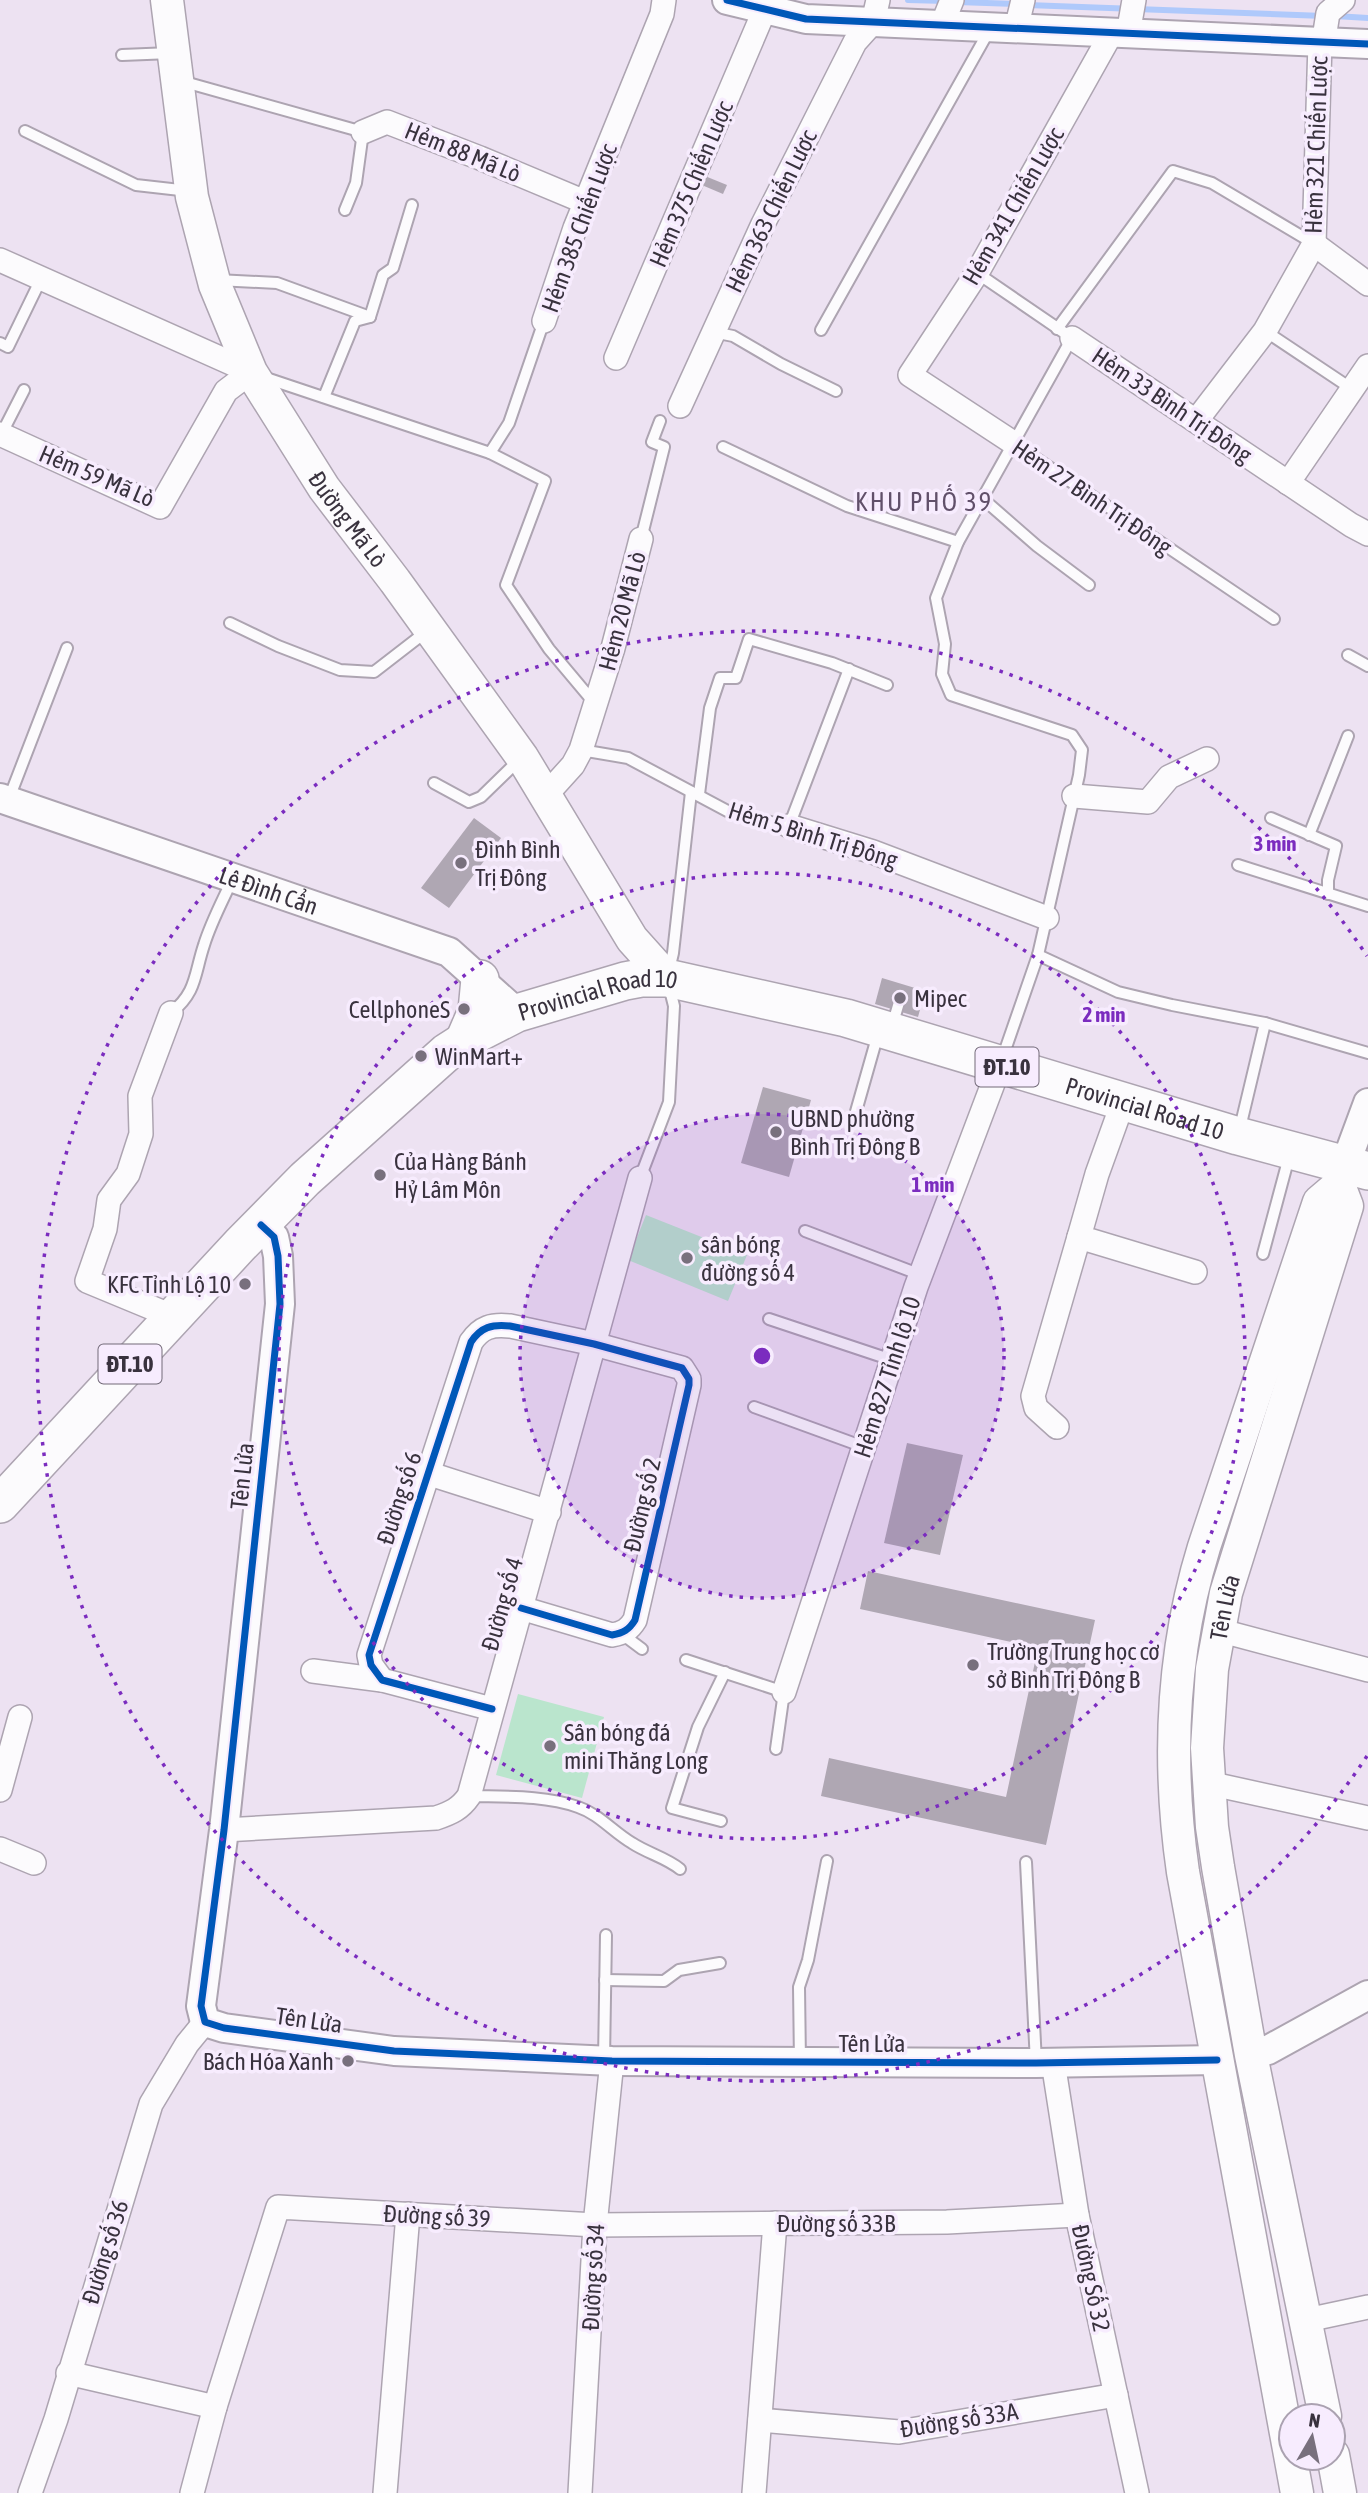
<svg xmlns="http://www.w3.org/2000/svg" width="1368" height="2493" font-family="'Asap Condensed',sans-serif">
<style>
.green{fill:#bae5cd}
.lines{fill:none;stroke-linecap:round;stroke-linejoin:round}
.stream{stroke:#afc9fb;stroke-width:6}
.building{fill:#afa7b3}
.service-casing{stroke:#ada4b1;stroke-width:14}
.minor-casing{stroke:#ada4b1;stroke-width:26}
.tertiary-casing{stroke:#ada4b1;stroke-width:32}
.secondary-casing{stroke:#ada4b1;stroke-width:35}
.primary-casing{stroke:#ada4b1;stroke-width:40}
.service{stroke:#fcfbfd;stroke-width:10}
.minor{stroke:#fcfbfd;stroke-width:23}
.tertiary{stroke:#fcfbfd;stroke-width:28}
.secondary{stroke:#fcfbfd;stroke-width:32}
.primary{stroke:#fcfbfd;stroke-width:37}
.cycleway-casing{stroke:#f7ecfe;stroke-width:11}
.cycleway{stroke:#0057b8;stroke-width:7}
.ring{fill:none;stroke:#7b2cbf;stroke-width:3.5;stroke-dasharray:3.5 7}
.poi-dot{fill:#78707d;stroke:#f7ecfe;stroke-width:2.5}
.labels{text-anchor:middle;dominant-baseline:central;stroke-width:7;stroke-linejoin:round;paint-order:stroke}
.shield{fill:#f7ecfe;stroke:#726a78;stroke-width:2}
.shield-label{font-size:23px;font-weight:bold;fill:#39323e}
.street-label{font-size:24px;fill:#39323e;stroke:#f7ecfe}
.poi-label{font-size:24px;fill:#39323e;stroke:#f7ecfe;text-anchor:start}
.neighbourhood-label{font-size:26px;letter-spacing:2px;fill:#61506a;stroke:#f7ecfe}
.centre{fill:#7b2cbf;stroke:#f7ecfe;stroke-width:3.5}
.ring-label{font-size:21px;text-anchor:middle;font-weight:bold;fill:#7b2cbf;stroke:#f7ecfe;stroke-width:7;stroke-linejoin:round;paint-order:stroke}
</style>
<rect width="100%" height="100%" fill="#ede2f2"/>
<!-- green -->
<g class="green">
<path d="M 646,1215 L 747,1255 L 728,1301 L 628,1260 Z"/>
<path d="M 518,1694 L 604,1717 L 582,1798 L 496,1775 Z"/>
</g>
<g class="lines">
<!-- stream -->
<g class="stream">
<path d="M 908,0 L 946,1"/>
<path d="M 957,2 L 1016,4"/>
<path d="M 1027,5 L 1324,16"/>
<path d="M 1335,16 L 1368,18"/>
</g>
</g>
<!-- building -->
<g class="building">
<path d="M 700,174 L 727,185 L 723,194 L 697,183 Z"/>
<path d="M 474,818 L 501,838 L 449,908 L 421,888 Z"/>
<path d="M 882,978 L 925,991 L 918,1017 L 875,1004 Z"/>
<path d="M 763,1087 L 811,1100 L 789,1177 L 741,1163 Z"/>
<path d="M 907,1443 L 963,1455 L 940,1555 L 884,1543 Z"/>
<path d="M 868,1571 L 1095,1620 L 1046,1845 L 821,1796 L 829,1758 L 1006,1797 L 1038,1648 L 860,1609 Z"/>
</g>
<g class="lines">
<defs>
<g id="service">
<path d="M 122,55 L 171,53"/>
<path d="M 181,81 L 363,132 L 356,183 L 345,210"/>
<path d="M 25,131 L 136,185 L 189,191"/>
<path d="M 977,273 L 1072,338 L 958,542 L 936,598 L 945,644 L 942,674 L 951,695 L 1072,735 L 1082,750 L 1079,775 L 1038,955 L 1002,1059"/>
<path d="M 217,280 L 277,283 L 370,317"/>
<path d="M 1057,329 L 1173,171 L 1212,183 L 1313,243"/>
<path d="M 821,330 L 990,29"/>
<path d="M 1265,331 L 1352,389"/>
<path d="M 713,332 L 733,336 L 781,364 L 836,391"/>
<path d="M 0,343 L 8,347 L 41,279"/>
<path d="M 263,377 L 490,453 L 545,481 L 506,585 L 549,649 L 596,705"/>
<path d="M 324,397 L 355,321 L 370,317 L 383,275 L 393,268 L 412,205"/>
<path d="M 1,435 L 24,390"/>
<path d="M 1012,442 L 1274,619"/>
<path d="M 723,447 L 847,506 L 958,542"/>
<path d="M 490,453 L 509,423 L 544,321"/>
<path d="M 982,498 L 1037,546 L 1089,585"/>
<path d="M 641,539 L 664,447 L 652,442 L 660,421"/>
<path d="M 230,623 L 278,646 L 340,670 L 374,672 L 427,631"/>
<path d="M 1348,655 L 1368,666"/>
<path d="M 581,750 L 628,758 L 733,814 L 789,826 L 849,669"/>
<path d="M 434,783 L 469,802 L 481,797 L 520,759"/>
<path d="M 699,794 L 710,708 L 720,678 L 736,678 L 749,639 L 832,663 L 887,685"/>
<path d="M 8,801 L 67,648"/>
<path d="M 1271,818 L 1336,846 L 1328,880 L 1328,894"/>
<path d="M 1309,835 L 1348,736"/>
<path d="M 1238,865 L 1368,906"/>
<path d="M 1038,955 L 1118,992 L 1172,1005 L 1265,1023 L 1368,1053"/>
<path d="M 171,1013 C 197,992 194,975 204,945 C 211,922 223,900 233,878"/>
<path d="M 892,1026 L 900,999"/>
<path d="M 853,1122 L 878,1034"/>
<path d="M 1239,1132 L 1265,1023"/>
<path d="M 640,1178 L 669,1102 L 674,1006 L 667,978 L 673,953 L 691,792"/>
<path d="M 805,1231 L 921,1275"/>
<path d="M 1263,1254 L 1289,1157"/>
<path d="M 769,1319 L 892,1360"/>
<path d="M 754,1407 L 864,1447"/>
<path d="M 622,1634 L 642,1649"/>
<path d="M 686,1660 L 784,1692 L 776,1749"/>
<path d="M 469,1796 C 504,1797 544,1795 578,1807 C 599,1814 613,1832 632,1843 C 647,1853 667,1858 680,1869"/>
<path d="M 721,1821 L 672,1808 L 698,1727 L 725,1672"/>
<path d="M 1026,1862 L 1036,2063"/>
<path d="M 605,1980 L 664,1981 L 679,1970 L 720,1963"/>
<path d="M 604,2060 L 606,1935"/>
<path d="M 800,2062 L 799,1987 L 808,1960 L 827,1861"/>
</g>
<g id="minor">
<path d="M 942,25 L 952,0"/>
<path d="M 1016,29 L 1023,0"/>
<path d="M 1128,34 L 1134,0"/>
<path d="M 363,132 L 387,122 L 480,158 L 585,202"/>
<path d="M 1314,244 L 1368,284"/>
<path d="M 0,260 L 251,372"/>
<path d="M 544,321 L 575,228 L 662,14 L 664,0"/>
<path d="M 1072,338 L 1351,525 L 1368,534"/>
<path d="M 616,358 L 765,9"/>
<path d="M 680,406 L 763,224 L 855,42 L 873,22 L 878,0"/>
<path d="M 1196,421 L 1265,331 L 1314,244 L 1320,42 L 1325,32 L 1328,13 L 1343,0"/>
<path d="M 0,434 L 160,507 L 226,391 L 251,372"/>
<path d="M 1012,442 L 910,375 L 977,273 L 1111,34"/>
<path d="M 1288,483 L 1368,366"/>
<path d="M 545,796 L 573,765 L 581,750 L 613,648 L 641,539"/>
<path d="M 1074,796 L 1148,802 L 1169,777 L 1207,759"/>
<path d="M 789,826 L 873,852 L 1047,918"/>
<path d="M 171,1013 L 140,1096 L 141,1134 L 128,1174 L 109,1200 L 105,1229 L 87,1281 L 174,1317"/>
<path d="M 1123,1102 L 1097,1174 L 1079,1237 L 1195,1272"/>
<path d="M 1057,1427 L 1036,1408 L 1033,1396 L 1079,1237"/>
<path d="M 427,1473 L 549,1512"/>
<path d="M 1218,1630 L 1368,1670"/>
<path d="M 313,1671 L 382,1680"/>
<path d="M 784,1692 L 916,1287 L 1000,1065"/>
<path d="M 492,1709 L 382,1680 L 371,1665 L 369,1655 L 471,1342 C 481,1327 492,1324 510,1326 L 594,1344 L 682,1368 L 689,1379 L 689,1385 L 635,1620 C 629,1630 623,1633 612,1635 L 521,1608"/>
<path d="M 1208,1783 L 1368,1818"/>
<path d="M 0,1790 L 20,1717"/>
<path d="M 224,1830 L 436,1818 C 451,1813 460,1809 469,1796 L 640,1178"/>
<path d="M 0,1849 L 34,1863"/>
<path d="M 1053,2062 L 1077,2215 L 1137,2493"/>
<path d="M 1307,2320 L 1368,2307"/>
<path d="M 68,2373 L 215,2407"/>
<path d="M 760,2420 L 899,2432 L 1116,2395"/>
<path d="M 30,2493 L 56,2419 L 151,2104 L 187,2044 L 205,2022"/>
<path d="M 192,2493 L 215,2407 L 278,2207 L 595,2225 L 947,2222 L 1077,2215"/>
<path d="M 385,2493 L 408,2214"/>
<path d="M 580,2493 L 595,2225 L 612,2061"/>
<path d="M 754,2493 L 775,2223"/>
</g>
<g id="tertiary">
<path d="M 727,0 L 806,19 L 1368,44"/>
<path id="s1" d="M 0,798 L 449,952 L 517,1013"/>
<path d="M 1345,1165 L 1368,1103"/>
<path d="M 261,1225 L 274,1237 L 278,1256 L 280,1304 L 224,1830 L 201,2006 L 205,2022 L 224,2028 L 394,2051 L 612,2061 L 1036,2063 L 1217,2060"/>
<path d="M 1251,2055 L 1268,2050 L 1368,1995"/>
</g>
<g id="secondary">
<path id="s2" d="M 167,0 L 192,197 L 215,285 L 251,372 L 324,488 L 395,581 L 522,757 L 632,939 L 667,978"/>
<path id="s3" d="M 1325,2416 L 1251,2055 L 1218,1867 L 1212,1827 L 1207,1748 L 1212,1669 L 1226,1593 L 1347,1206 L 1339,1185"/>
<path d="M 1333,2455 L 1340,2493"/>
<path d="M 1297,2493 L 1183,1872 C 1167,1761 1171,1654 1204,1547 L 1319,1202 L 1339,1185 L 1345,1165"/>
</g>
<g id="primary">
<path d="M 464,1041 L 477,1011 L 480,979"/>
<path id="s4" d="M 0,1504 L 240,1245 L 305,1179 L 447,1052 L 472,1036 L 517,1013 L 625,981 L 641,978 L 667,978 L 846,1018 L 1238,1136 L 1368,1171"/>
</g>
</defs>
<!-- service casing -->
<use href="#service" class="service-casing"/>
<!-- minor casing -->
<use href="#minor" class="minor-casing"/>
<!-- tertiary casing -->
<use href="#tertiary" class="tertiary-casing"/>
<!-- secondary casing -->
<use href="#secondary" class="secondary-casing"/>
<!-- primary casing -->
<use href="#primary" class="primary-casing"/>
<!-- service -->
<use href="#service" class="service"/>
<!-- minor -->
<use href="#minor" class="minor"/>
<!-- tertiary -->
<use href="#tertiary" class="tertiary"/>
<!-- secondary -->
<use href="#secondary" class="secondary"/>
<!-- primary -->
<use href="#primary" class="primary"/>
<defs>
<g id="cycleway">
<path d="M 727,0 L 806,19 L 1368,44"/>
<path d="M 261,1225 L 274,1237 L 278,1256 L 280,1304 L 224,1830 L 201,2006 L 205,2022 L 224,2028 L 394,2051 L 612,2061 L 1036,2063 L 1217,2060"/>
<path d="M 492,1709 L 382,1680 L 371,1665 L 369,1655 L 471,1342 C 481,1327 492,1324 510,1326 L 594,1344 L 682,1368 L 689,1379 L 689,1385 L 635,1620 C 629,1630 623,1633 612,1635 L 521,1608"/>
</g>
</defs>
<!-- cycleway casing -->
<use href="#cycleway" class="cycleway-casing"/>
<!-- cycleway -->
<use href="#cycleway" class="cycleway"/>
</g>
<!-- distance rings -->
<circle cx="762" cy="1356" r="242" fill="#7b2cbf" fill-opacity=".12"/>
<g class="ring">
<circle cx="762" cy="1356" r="242"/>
<circle cx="762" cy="1356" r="483"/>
<path d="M1367 1756A725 725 0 1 1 1367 956"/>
</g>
<!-- markers -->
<g class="poi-dot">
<circle cx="461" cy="863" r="7"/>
<circle cx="900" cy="998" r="7"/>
<circle cx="464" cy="1009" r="7"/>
<circle cx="421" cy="1056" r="7"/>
<circle cx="776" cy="1132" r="7"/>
<circle cx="380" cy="1175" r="7"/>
<circle cx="687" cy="1258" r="7"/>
<circle cx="245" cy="1284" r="7"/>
<circle cx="973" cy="1665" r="7"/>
<circle cx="550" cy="1746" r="7"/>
<circle cx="348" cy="2061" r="7"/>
</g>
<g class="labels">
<!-- shield labels -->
<g class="shield">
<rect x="975.5" y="1047.5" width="63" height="39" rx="5"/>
<rect x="98.5" y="1344.5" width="63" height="39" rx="5"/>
</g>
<g class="shield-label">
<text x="1007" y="1067">ĐT.10</text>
<text x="130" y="1364">ĐT.10</text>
</g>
<!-- street labels -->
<g class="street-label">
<text transform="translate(1316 145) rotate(-88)">Hẻm 321 Chiến Lược</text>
<text transform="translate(463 152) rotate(22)">Hẻm 88 Mã Lò</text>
<text transform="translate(691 184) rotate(-67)">Hẻm 375 Chiến Lược</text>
<text transform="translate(1013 206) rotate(-60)">Hẻm 341 Chiến Lược</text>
<text transform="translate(771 211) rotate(-64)">Hẻm 363 Chiến Lược</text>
<text transform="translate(579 228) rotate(-70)">Hẻm 385 Chiến Lược</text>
<text transform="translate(1172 405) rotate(34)">Hẻm 33 Bình Trị Đông</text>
<text transform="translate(97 476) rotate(23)">Hẻm 59 Mã Lò</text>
<text transform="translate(1092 497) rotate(34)">Hẻm 27 Bình Trị Đông</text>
<text stroke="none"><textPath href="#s2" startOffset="560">Đường Mã Lò</textPath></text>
<text transform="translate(622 611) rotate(-75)">Hẻm 20 Mã Lò</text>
<text transform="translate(813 835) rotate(17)">Hẻm 5 Bình Trị Đông</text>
<text stroke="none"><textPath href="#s1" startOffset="284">Lê Đình Cẩn</textPath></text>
<text stroke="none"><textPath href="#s4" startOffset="800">Provincial Road 10</textPath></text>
<text stroke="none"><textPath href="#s4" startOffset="1367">Provincial Road 10</textPath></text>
<text transform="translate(887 1377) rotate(-72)">Hẻm 827 Tỉnh lộ 10</text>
<text transform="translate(242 1476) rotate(-84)">Tên Lửa</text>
<text transform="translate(399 1498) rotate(-72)">Đường số 6</text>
<text transform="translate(642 1505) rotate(-77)">Đường số 2</text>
<text transform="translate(502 1604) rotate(-74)">Đường số 4</text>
<text stroke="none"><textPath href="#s3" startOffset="821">Tên Lửa</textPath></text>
<text transform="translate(309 2020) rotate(8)">Tên Lửa</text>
<text x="872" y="2043">Tên Lửa</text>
<text transform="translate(437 2216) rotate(3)">Đường số 39</text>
<text x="836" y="2223">Đường số 33B</text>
<text transform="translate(105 2252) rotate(-73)">Đường số 36</text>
<text transform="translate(593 2277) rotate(-87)">Đường số 34</text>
<text transform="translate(1091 2278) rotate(78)">Đường Số 32</text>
<text transform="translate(959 2420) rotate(-9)">Đường số 33A</text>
</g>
<!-- poi labels -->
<g class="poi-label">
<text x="475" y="849">Đình Bình<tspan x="475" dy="28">Trị Đông</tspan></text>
<text x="914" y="998">Mipec</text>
<text x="450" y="1009" text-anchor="end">CellphoneS</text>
<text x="435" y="1056">WinMart+</text>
<text x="790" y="1118">UBND phường<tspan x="790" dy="28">Bình Trị Đông B</tspan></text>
<text x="394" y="1161">Của Hàng Bánh<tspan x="394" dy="28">Hỷ Lâm Môn</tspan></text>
<text x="701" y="1244">sân bóng<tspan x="701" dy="28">đường số 4</tspan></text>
<text x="231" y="1284" text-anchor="end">KFC Tỉnh Lộ 10</text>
<text x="987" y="1651">Trường Trung học cơ<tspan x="987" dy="28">sở Bình Trị Đông B</tspan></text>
<text x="564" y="1732">Sân bóng đá<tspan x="564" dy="28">mini Thăng Long</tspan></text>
<text x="334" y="2061" text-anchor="end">Bách Hóa Xanh</text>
</g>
<!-- neighbourhood labels -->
<g class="neighbourhood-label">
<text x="924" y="502">KHU PHỐ 39</text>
</g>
</g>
<circle cx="762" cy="1356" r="10" class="centre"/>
<g class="ring-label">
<text x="1275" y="851">3 min</text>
<text x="1104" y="1022">2 min</text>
<text x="933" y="1192">1 min</text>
</g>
<!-- north arrow -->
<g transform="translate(1312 2437) rotate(9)"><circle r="33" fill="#f7ecfe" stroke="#aba2b1" stroke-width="2"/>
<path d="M0-5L12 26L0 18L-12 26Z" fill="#78707d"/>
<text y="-10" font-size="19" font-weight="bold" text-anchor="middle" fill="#39323e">N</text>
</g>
</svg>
